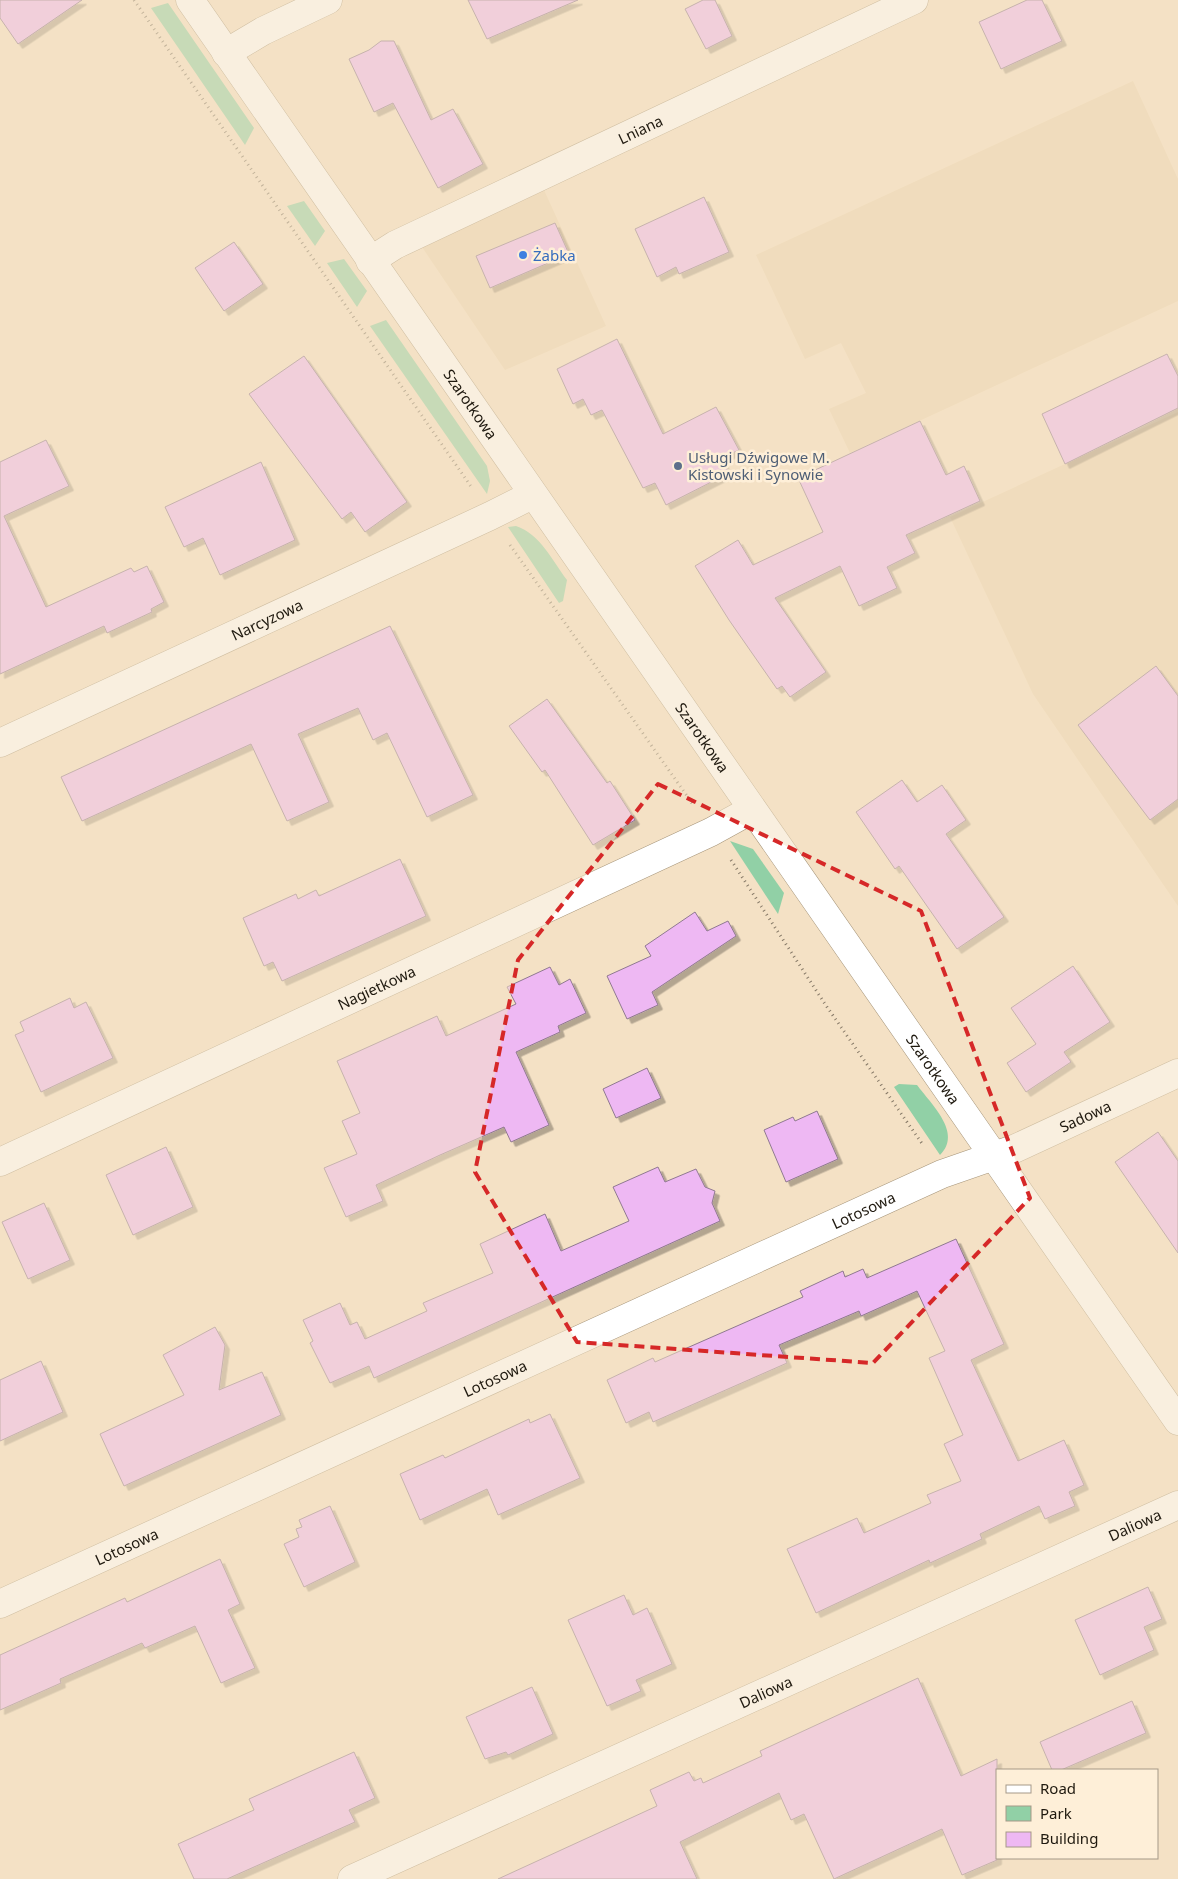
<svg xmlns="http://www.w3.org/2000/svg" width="1178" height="1879" font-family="'Noto Sans',sans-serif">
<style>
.built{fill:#ecd5b3}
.green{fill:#91d0a6}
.building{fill:#eeb8f3;stroke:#8f7990;filter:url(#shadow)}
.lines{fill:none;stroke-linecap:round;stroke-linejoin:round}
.street-casing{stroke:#a59479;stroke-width:29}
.path{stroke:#877a68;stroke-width:3;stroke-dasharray:1 4;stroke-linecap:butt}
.street{stroke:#fff;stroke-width:28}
.marked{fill:none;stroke:#d62828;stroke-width:4;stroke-dasharray:10 6;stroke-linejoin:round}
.shop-dot{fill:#3f7fe0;stroke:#feefd8;stroke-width:2}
.service-dot{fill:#5c6f8a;stroke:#feefd8;stroke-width:2}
.labels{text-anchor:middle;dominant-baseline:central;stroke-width:5;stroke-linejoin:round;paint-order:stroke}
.street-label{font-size:15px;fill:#1f190f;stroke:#feefd8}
.shop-label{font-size:15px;fill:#366cbe;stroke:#feefd8;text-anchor:start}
.service-label{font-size:15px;fill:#4e5e75;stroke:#feefd8;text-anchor:start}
</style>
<defs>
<filter id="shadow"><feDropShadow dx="4.5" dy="4.5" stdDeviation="0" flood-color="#0004"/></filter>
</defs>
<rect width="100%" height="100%" fill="#f4e1c5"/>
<!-- built -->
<g class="built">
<path d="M 1133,81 L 1178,179 L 1178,301 L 850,453 L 829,409 L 866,393 L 841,343 L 805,359 L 756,255 Z"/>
<path d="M 544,190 L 606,326 L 505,370 L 420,244 Z"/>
<path d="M 1178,412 L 1178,906 L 1033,694 L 950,517 Z"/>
</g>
<!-- green -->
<g class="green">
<path d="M 168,3 L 254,128 L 245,145 L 151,8 Z"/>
<path d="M 304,201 L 325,231 L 315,246 L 287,206 Z"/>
<path d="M 344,259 L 367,291 L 357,307 L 327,263 Z"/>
<path d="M 386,320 L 487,466 L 490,481 L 487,494 L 370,326 Z"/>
<path d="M 516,526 C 540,534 552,560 567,580 L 563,601 L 559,603 L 508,527 Z"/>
<path d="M 730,841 L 753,849 L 784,893 L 778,914 Z"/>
<path d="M 899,1084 L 917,1085 C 931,1104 963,1133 940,1155 L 894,1087 Z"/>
</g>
<!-- building -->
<g class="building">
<path d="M 0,0 L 82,0 L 18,44 L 0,18 Z"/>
<path d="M 468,0 L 578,0 L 487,39 Z"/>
<path d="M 703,0 L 715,0 L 732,36 L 706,49 L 685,9 Z"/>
<path d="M 1027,0 L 1042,0 L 1062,41 L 1001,69 L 979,22 Z"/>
<path d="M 381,41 L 394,41 L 431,120 L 453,109 L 483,164 L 438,188 L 393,103 L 374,112 L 349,59 L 369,50 Z"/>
<path d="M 704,197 L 729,252 L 679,274 L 676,267 L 657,277 L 635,229 Z"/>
<path d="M 555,223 L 569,254 L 490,288 L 476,256 Z"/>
<path d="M 234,242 L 263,284 L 224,311 L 195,268 Z"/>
<path d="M 617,339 L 663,434 L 716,407 L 739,450 L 721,458 L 729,473 L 666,505 L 655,483 L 643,488 L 602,410 L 591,415 L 583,399 L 573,404 L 557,369 Z"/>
<path d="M 1167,354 L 1178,376 L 1178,408 L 1065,464 L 1042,414 Z"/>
<path d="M 304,356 L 407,502 L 365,532 L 351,512 L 342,519 L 249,394 Z"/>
<path d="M 920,421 L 946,475 L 964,466 L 980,501 L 906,535 L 915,553 L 887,567 L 897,588 L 859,606 L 840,566 L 775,598 L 826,672 L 790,697 L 782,686 L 777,689 L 729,620 L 695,566 L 738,540 L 753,565 L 823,532 L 798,478 Z"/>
<path d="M 46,440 L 69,486 L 4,516 L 46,607 L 131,568 L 134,572 L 147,566 L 164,602 L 151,609 L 152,612 L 107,633 L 104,626 L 0,674 L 0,462 Z"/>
<path d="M 261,462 L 295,540 L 220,575 L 203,538 L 184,547 L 165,507 Z"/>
<path d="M 390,626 L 473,795 L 427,817 L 387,733 L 373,740 L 358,708 L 298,734 L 329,802 L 287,821 L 251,744 L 82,821 L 61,777 Z"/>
<path d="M 1156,666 L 1178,696 L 1178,799 L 1150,820 L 1078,725 Z"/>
<path d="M 547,699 L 607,783 L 610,781 L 635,820 L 593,845 L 545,770 L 542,772 L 509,726 Z"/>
<path d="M 902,780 L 917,802 L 942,785 L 966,820 L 946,834 L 1004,917 L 957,949 L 899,866 L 895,869 L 856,812 Z"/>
<path d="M 400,859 L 426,916 L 282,981 L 273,962 L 264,966 L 243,918 L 296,894 L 298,899 L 316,890 L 319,896 Z"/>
<path d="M 695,912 L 707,931 L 728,921 L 736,936 L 652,992 L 658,1005 L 627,1019 L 607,976 L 651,956 L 645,946 Z"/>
<path d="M 1073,966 L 1110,1022 L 1064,1052 L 1071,1062 L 1026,1092 L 1007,1063 L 1036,1044 L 1011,1008 Z"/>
<path d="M 550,967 L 559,985 L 570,979 L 586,1013 L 558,1026 L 560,1032 L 516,1052 L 549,1125 L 511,1142 L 504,1127 L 440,1155 L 376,1185 L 383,1201 L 346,1217 L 324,1168 L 357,1154 L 342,1121 L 360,1113 L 337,1061 L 437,1016 L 446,1036 L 516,1004 L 507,987 Z"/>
<path d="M 70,998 L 74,1008 L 86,1002 L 113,1058 L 41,1092 L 15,1035 L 24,1031 L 20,1022 Z"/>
<path d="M 647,1068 L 661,1098 L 616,1118 L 603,1089 Z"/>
<path d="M 817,1111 L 838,1159 L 786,1182 L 764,1130 L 793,1117 L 795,1121 Z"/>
<path d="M 1158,1132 L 1178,1161 L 1178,1253 L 1115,1162 Z"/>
<path d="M 166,1147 L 193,1207 L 133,1235 L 106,1175 Z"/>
<path d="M 658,1167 L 665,1182 L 696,1169 L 705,1187 L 715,1191 L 712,1203 L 720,1221 L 374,1378 L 369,1366 L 330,1383 L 310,1343 L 313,1341 L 303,1320 L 340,1303 L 350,1325 L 357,1322 L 365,1339 L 427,1311 L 423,1303 L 493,1273 L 480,1244 L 545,1214 L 561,1251 L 629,1221 L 613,1187 Z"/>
<path d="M 44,1203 L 70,1260 L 28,1279 L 2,1222 Z"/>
<path d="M 956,1239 L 1004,1344 L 971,1360 L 1018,1461 L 1064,1440 L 1084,1485 L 1069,1492 L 1075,1506 L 1045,1519 L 1039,1506 L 980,1534 L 982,1539 L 930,1563 L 929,1560 L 816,1613 L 787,1549 L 857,1518 L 864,1533 L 931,1503 L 927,1495 L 961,1481 L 944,1444 L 963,1435 L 929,1358 L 945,1351 L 917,1291 L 861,1316 L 859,1311 L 779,1345 L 787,1363 L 653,1422 L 649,1412 L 626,1423 L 607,1380 L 653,1358 L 655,1362 L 803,1297 L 800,1291 L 843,1271 L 845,1277 L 863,1269 L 867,1278 Z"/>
<path d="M 215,1327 L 225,1345 L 219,1390 L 262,1372 L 281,1415 L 124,1486 L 100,1434 L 184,1395 L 163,1355 Z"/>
<path d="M 41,1361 L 63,1412 L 0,1441 L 0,1380 Z"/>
<path d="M 550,1414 L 580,1478 L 498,1515 L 487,1489 L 420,1520 L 400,1474 L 443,1455 L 445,1458 L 529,1419 L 530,1423 Z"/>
<path d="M 330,1506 L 355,1562 L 304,1587 L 284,1544 L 299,1537 L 296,1529 L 302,1527 L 299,1520 Z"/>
<path d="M 220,1559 L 240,1604 L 228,1610 L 255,1668 L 221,1683 L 195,1626 L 145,1648 L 142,1643 L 60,1679 L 61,1683 L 0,1710 L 0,1655 L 125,1598 L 127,1602 Z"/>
<path d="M 1148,1587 L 1162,1619 L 1144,1627 L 1154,1650 L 1100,1675 L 1075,1620 Z"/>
<path d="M 624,1595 L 633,1615 L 647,1608 L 672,1664 L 636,1680 L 641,1691 L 607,1706 L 568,1620 Z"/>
<path d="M 918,1678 L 961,1776 L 997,1759 L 997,1860 L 962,1875 L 942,1829 L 834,1879 L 804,1814 L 791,1820 L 779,1793 L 680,1842 L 697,1879 L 498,1879 L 657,1806 L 650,1790 L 689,1772 L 694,1781 L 701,1778 L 703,1783 L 762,1756 L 760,1751 Z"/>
<path d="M 532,1687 L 553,1734 L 508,1755 L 506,1752 L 485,1759 L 466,1717 Z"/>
<path d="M 1132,1701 L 1146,1733 L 1061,1770 L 1052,1770 L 1040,1742 Z"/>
<path d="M 354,1752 L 375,1798 L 349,1810 L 355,1822 L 227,1879 L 194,1879 L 178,1844 L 254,1810 L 249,1799 Z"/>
</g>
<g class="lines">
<defs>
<g id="street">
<path id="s1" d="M 190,0 L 1178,1421"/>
<path d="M 226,53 L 263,31 L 328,0"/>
<path id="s2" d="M 370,261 L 395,245 L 914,0"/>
<path id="s3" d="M 0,743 L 490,516 L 532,495"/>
<path id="s4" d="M 0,1162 L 711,832 L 751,810"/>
<path id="s5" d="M 0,1604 L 942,1174 L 1014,1149 L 1178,1073"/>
<path id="s6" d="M 352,1879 L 1178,1505"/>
</g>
</defs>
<!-- street casing -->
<use href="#street" class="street-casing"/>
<!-- path -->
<g class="path">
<path d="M 134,0 L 472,488"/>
<path d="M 510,545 L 692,803"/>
<path d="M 731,860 L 825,1004 L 923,1145"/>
</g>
<!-- street -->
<use href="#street" class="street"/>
</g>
<!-- marked area -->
<path d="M0 0H1178V1879H0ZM 658,784 L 921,911 L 1030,1198 L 873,1363 L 577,1342 L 475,1172 L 518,960 Z" fill="#f4e1c5" fill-opacity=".55" fill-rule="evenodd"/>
<path class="marked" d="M 658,784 L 921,911 L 1030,1198 L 873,1363 L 577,1342 L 475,1172 L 518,960 Z"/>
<!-- markers -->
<circle class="shop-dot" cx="523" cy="255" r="5"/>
<circle class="service-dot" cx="678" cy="466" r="5"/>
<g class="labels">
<!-- street labels -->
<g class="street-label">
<text stroke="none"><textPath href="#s2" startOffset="301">Lniana</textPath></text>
<text stroke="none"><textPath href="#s1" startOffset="492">Szarotkowa</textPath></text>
<text stroke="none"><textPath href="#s3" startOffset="294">Narcyzowa</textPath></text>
<text stroke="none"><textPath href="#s1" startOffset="898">Szarotkowa</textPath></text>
<text stroke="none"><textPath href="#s4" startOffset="415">Nagietkowa</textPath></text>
<text stroke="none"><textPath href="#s1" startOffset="1302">Szarotkowa</textPath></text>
<text stroke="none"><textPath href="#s5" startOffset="1190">Sadowa</textPath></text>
<text stroke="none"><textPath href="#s5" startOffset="949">Lotosowa</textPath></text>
<text stroke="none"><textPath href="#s5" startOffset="544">Lotosowa</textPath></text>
<text stroke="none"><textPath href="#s6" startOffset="859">Daliowa</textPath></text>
<text stroke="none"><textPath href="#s5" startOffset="139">Lotosowa</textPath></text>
<text stroke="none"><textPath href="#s6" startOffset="454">Daliowa</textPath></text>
</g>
<!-- shop labels -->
<g class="shop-label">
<text x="533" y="255">Żabka</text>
</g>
<!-- service labels -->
<g class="service-label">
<text x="688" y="457">Usługi Dźwigowe M.<tspan x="688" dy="17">Kistowski i Synowie</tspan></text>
</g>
</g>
<!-- legend -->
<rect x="996" y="1769" width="162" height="90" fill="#feefd8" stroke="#a59988"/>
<rect x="1006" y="1785" width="25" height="8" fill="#ffffff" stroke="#a59988"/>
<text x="1040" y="1794" font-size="15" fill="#1f190f">Road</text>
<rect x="1006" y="1806" width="25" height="15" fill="#91d0a6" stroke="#a59988"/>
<text x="1040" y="1819" font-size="15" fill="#1f190f">Park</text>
<rect x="1006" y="1832" width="25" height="15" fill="#eeb8f3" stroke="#a59988"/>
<text x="1040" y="1844" font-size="15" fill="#1f190f">Building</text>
</svg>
